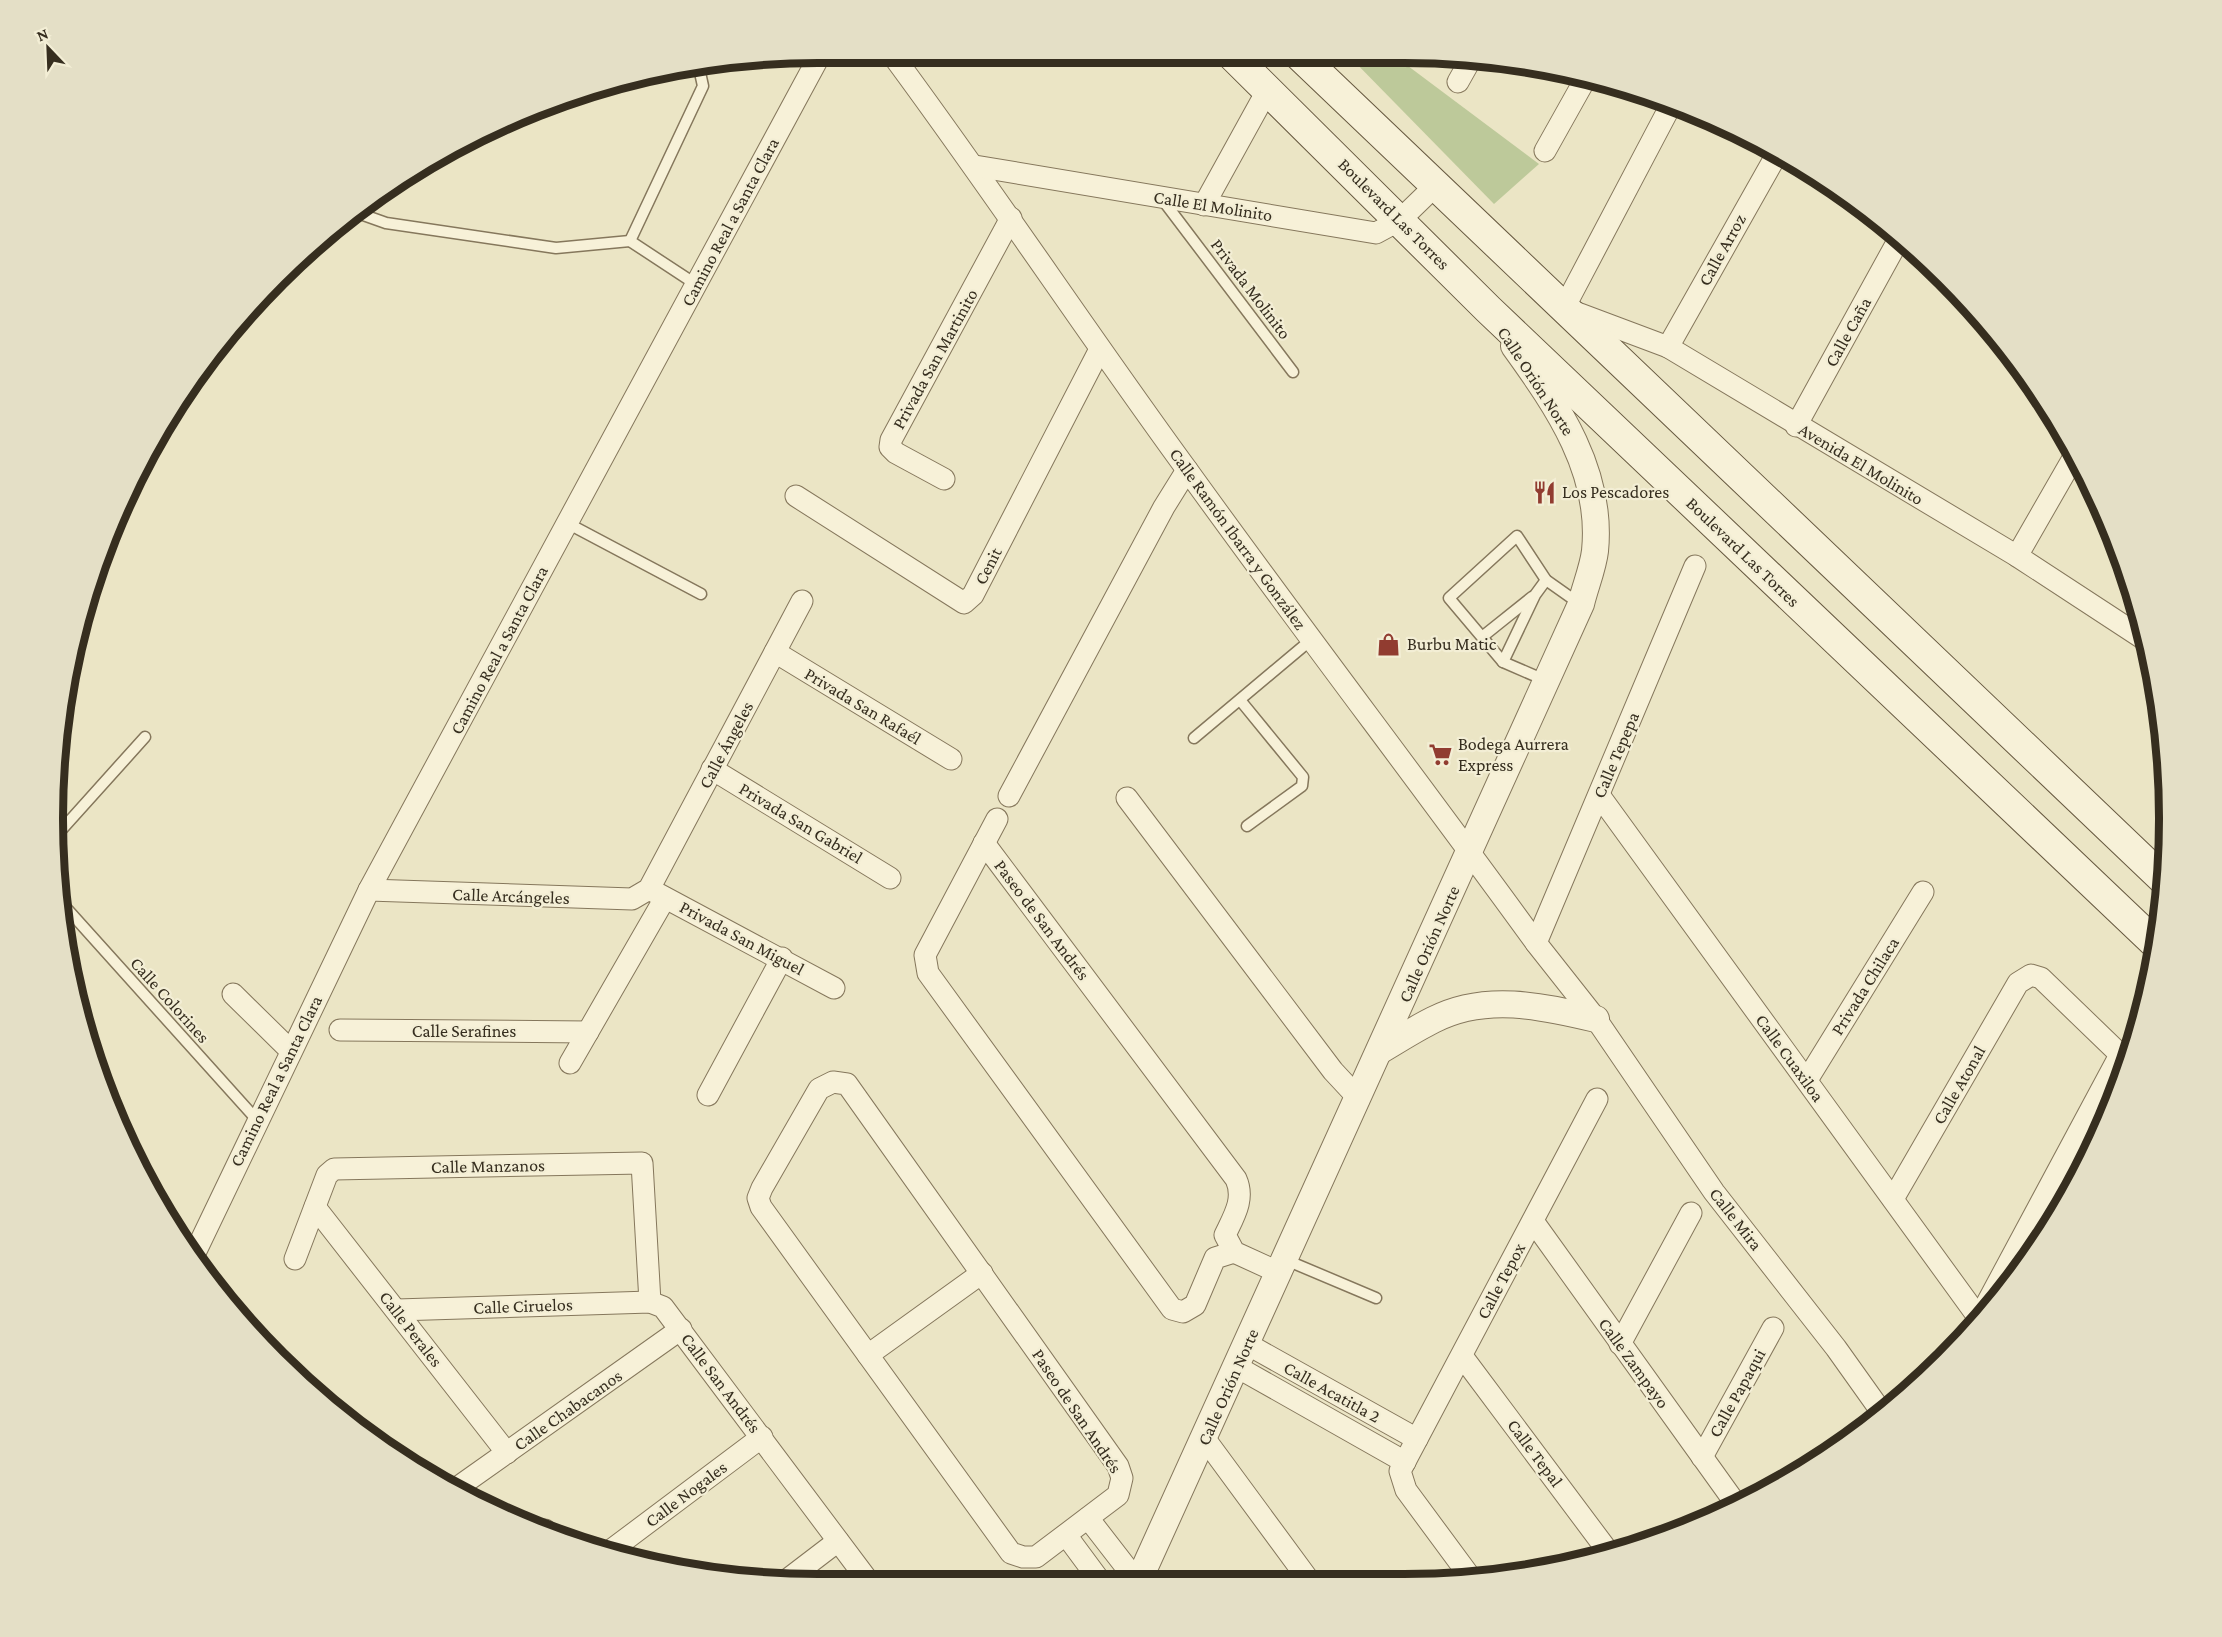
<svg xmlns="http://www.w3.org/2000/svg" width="2222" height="1637" font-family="'Crimson Pro',serif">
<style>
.green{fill:#bdc99a}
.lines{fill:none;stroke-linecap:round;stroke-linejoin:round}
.service-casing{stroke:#85775c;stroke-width:13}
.minor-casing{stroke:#85775c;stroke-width:23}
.tertiary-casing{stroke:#85775c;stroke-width:28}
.secondary-casing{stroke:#675940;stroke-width:32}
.service{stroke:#f7f1d8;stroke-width:10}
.minor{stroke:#f7f1d8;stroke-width:21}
.tertiary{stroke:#f7f1d8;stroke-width:26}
.secondary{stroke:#f7f1d8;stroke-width:30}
.labels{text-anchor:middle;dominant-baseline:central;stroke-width:4.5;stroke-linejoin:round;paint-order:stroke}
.street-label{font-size:18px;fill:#362e1f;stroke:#f3eed5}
.poi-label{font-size:18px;fill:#362e1f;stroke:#f3eed5;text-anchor:start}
.rim{fill:none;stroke:#362e1f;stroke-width:8}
</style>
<rect width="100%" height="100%" fill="#ebe5c5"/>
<!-- green -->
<path class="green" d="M 1347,54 L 1392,54 L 1539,164 L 1494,204 Z"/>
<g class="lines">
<defs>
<g id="service">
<path d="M 1162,199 L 1293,372"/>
<path d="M 355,212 L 386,223 L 556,248 L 630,241"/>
<path d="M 697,285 L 630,241 L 703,86 L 699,68"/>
<path d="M 567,523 L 701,594"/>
<path d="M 1482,637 L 1532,597"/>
<path d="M 1503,662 L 1535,595 L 1546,580"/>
<path d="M 1547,681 L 1503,662 L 1449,598 L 1517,536 L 1546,580 L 1580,604"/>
<path d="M 1240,700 L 1303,777 L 1302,786 L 1247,826"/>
<path d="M 1194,738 L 1312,639"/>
<path d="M 56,836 L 145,737"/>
<path d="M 60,901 L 257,1120"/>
<path d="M 1286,1260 L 1376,1298"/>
</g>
<g id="minor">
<path d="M 891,53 C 992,189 1085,330 1185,467 C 1300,627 1420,783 1536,943 L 1596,1019 L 1714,1192 L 1836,1348 L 1883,1414"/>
<path d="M 1458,82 L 1472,57"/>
<path d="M 1672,103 L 1564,308 L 1668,347 L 2017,556 L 2147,641"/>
<path d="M 1545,151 L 1587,76"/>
<path d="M 975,166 L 1376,233 L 1400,220 L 1435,186"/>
<path d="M 1204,205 L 1268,89"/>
<path d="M 1668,347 L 1777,154"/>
<path d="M 1796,426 L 1899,239"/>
<path d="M 944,479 L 896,453 L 890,447 L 891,440 L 1011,218"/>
<path d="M 796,496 L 964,603 L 973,595 L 1100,349"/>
<path d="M 2017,556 L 2075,455"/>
<path d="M 775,652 L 951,759"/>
<path d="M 712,769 L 890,878"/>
<path d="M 1599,795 L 1981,1321"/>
<path d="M 1009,796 L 1164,507 L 1187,470"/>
<path d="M 1127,798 L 1333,1071 L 1359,1099"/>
<path d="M 997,819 L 925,955 L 928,973 L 1172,1309 L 1183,1312 L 1195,1305 L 1215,1258 L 1234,1252"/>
<path d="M 984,843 L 1236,1179 C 1245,1199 1234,1216 1225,1235 L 1234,1252 L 1280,1273"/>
<path d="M 649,889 L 834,988"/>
<path d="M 369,890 L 632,899 L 649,889 L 802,601"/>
<path d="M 1536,943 L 1695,566"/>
<path d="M 233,994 L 291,1051"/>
<path d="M 340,1030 L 588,1032"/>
<path d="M 570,1063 L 665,898"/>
<path d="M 1807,1080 L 1923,892"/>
<path d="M 833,1082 L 847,1084 L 1118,1466 L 1122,1478 L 1118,1495 L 1036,1557 L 1023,1557 L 1011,1553 L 761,1207 L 758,1198 L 762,1188 L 819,1089 Z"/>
<path d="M 708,1095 L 782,958"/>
<path d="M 1893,1199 L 2018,983 L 2031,975 L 2041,978 L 2129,1063"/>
<path d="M 315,1207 L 507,1453"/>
<path d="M 1533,1221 L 1736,1504"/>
<path d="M 194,1255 L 369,890 L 821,53"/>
<path d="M 295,1259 L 327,1175 L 334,1169 L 642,1163 L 650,1302"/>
<path d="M 397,1310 L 650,1302 L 663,1307 L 869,1582"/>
<path d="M 1979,1318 L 2120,1055"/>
<path d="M 1247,1344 L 1417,1439"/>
<path d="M 1620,1344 L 1691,1213"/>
<path d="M 868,1355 L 982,1273"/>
<path d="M 1462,1356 L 1607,1550"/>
<path d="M 1237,1367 L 1405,1462"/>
<path d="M 1205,1439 L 1308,1579"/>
<path d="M 1702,1457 L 1773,1328"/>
<path d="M 454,1490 L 681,1329"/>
<path d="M 1088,1518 L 1136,1580"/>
<path d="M 545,1530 L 546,1532"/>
<path d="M 1066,1535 L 1100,1581"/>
<path d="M 610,1551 L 762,1437"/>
<path d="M 1471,1578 L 1406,1490 L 1400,1471 L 1597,1099"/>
<path d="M 783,1583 L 838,1541"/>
</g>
<g id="tertiary">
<path d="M 1381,1050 C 1398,1040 1415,1029 1433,1020 C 1485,993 1542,1006 1596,1019"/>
<path d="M 1139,1580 L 1581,604 C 1585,587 1593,568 1595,551 C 1603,472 1558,407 1514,346"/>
</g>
<g id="secondary">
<path d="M 1231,54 L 1488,309 L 2157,945"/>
<path d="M 1298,54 L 2164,880"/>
</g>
</defs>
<!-- service casing -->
<use href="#service" class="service-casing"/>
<!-- minor casing -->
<use href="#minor" class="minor-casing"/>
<!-- tertiary casing -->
<use href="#tertiary" class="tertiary-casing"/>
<!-- secondary casing -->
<use href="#secondary" class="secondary-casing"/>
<!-- service -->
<use href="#service" class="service"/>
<!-- minor -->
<use href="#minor" class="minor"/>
<!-- tertiary -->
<use href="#tertiary" class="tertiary"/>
<!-- secondary -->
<use href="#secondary" class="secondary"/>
</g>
<!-- icons -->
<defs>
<symbol id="restaurant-bare" viewBox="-9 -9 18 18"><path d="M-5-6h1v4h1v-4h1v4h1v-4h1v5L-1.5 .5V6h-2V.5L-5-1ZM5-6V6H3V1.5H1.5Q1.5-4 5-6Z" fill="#913c30" stroke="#f3eed5" stroke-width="2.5" paint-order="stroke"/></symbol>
<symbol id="shop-bare" viewBox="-9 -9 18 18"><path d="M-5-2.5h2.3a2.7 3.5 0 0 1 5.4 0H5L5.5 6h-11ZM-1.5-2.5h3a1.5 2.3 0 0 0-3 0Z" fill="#913c30" stroke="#f3eed5" stroke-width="2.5" paint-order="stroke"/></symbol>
<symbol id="supermarket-bare" viewBox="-9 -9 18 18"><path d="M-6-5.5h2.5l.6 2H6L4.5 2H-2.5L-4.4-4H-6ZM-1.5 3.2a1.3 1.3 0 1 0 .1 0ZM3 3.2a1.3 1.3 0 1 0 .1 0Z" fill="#913c30" stroke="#f3eed5" stroke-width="2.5" paint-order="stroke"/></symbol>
</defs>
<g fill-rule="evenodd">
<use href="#restaurant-bare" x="1528" y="476" width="33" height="33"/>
<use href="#shop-bare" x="1372" y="628" width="33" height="33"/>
<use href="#supermarket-bare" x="1424" y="738" width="33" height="33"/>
</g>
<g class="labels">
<!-- street labels -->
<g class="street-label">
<text transform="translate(1213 206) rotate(9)">Calle El Molinito</text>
<text transform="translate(1394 214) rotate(45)">Boulevard Las Torres</text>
<text transform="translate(730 222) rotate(-62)">Camino Real a Santa Clara</text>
<text transform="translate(1722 250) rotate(-61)">Calle Arroz</text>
<text transform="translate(1251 289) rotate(53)">Privada Molinito</text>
<text transform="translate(1848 332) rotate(-61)">Calle Caña</text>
<text transform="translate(935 359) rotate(-61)">Privada San Martinito</text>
<text transform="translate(1536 381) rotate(57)">Calle Orión Norte</text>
<text transform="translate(1861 464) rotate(31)">Avenida El Molinito</text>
<text transform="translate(1238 539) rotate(54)">Calle Ramón Ibarra y González</text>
<text transform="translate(1743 552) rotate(44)">Boulevard Las Torres</text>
<text transform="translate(988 566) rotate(-63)">Cenit</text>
<text transform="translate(499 650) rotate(-62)">Camino Real a Santa Clara</text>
<text transform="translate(863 706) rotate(31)">Privada San Rafaél</text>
<text transform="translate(726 745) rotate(-62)">Calle Ángeles</text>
<text transform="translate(1616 755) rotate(-67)">Calle Tepepa</text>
<text transform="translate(801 823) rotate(31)">Privada San Gabriel</text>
<text transform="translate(511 896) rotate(2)">Calle Arcángeles</text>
<text transform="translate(1042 920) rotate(53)">Paseo de San Andrés</text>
<text transform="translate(742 938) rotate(28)">Privada San Miguel</text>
<text transform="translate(1429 944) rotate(-66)">Calle Orión Norte</text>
<text transform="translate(1865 986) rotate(-58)">Privada Chilaca</text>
<text transform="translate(170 1000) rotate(48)">Calle Colorines</text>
<text x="464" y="1031">Calle Serafines</text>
<text transform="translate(1790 1058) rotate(54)">Calle Cuaxiloa</text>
<text transform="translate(276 1081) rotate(-64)">Camino Real a Santa Clara</text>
<text transform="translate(1959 1085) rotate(-60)">Calle Atonal</text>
<text transform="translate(488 1166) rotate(-1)">Calle Manzanos</text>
<text transform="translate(1736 1219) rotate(52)">Calle Mira</text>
<text transform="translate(1501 1281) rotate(-62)">Calle Tepox</text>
<text transform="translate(523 1306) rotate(-2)">Calle Ciruelos</text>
<text transform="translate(411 1329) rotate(52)">Calle Perales</text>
<text transform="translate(1634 1363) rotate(54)">Calle Zampayo</text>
<text transform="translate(721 1383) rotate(53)">Calle San Andrés</text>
<text transform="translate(1228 1387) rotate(-66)">Calle Orión Norte</text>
<text transform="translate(1332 1392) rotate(29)">Calle Acatitla 2</text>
<text transform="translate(1737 1393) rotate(-61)">Calle Papaqui</text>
<text transform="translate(568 1410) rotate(-35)">Calle Chabacanos</text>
<text transform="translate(1077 1411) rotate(56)">Paseo de San Andrés</text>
<text transform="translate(1535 1453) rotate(53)">Calle Tepal</text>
<text transform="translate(686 1494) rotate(-37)">Calle Nogales</text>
</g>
<!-- poi labels -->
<g class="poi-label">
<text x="1562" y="492">Los Pescadores</text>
<text x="1407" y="644">Burbu Matic</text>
<text x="1458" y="744">Bodega Aurrera<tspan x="1458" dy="21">Express</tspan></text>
</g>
</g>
<!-- crop -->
<path d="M0 0H2222V1637H0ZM818 63H1404A755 755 0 0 1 2159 818V819A755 755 0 0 1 1404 1574H818A755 755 0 0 1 63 819V818A755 755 0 0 1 818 63Z" fill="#e4dfc6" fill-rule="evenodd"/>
<path class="rim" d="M818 63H1404A755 755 0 0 1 2159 818V819A755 755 0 0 1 1404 1574H818A755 755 0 0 1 63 819V818A755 755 0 0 1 818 63Z"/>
<!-- north arrow -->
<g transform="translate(48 48) rotate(337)" stroke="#f3eed5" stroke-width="4.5" paint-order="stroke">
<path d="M0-4.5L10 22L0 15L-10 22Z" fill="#362e1f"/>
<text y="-9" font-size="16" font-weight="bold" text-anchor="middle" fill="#362e1f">N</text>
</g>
</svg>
